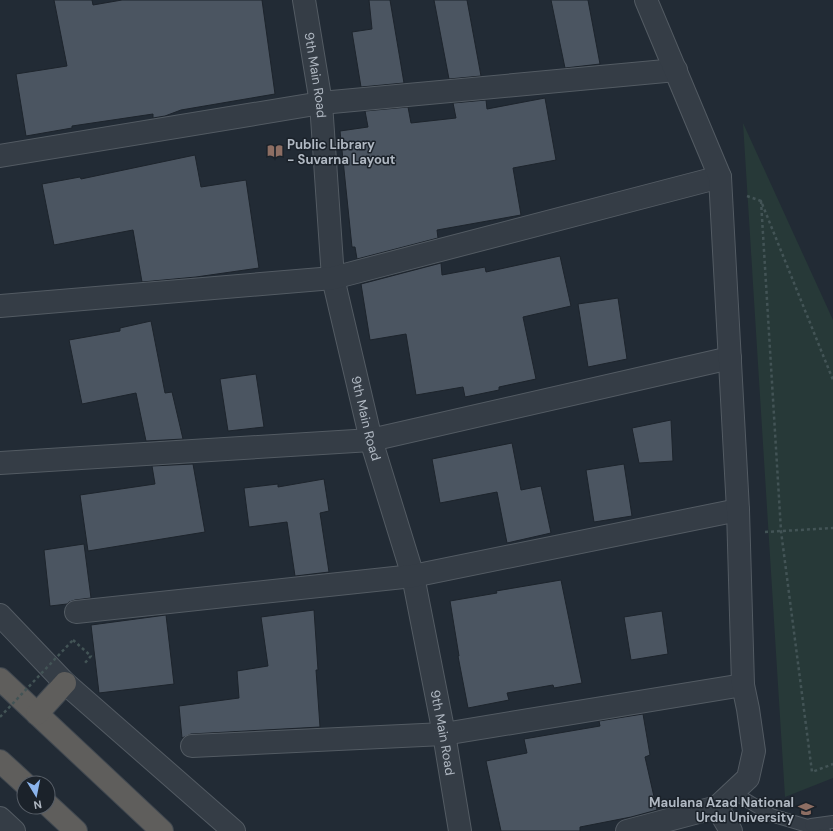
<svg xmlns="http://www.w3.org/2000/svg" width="833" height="831" font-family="'DM Sans',sans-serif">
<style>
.green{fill:#273938}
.building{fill:#4b5561;stroke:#1d242c}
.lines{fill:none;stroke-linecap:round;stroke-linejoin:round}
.service-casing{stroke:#535b63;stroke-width:14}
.minor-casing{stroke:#535b63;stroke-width:24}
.tertiary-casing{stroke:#535b63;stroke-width:24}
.trunk-casing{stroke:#404850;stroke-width:24}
.path{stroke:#435456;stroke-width:2.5;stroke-dasharray:3 3;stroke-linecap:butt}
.service{stroke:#353d46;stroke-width:12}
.minor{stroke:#353d46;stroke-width:22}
.tertiary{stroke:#353d46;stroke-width:22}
.trunk{stroke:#5f5e5c;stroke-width:22}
.path-bridge{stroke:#435456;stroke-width:2.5;stroke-dasharray:3 3;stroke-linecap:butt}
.labels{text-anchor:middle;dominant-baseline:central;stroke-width:3;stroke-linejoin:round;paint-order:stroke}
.street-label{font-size:13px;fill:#b0b8c2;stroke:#1b222a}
.poi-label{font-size:13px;font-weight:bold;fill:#b0b8c2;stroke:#1b222a;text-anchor:start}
</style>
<rect width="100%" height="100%" fill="#222b35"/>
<!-- green -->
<path class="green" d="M 743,123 L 833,320 L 833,778 L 785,797 Z"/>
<!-- building -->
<g class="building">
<path d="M 54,0 L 92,0 L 93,5 L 122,0 L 262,0 L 275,94 L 181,110 L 165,116 L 153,118 L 153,114 L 72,126 L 72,128 L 26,136 L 16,74 L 67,66 Z"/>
<path d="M 369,0 L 390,0 L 404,83 L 361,87 L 352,32 L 372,29 Z"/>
<path d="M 434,0 L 467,0 L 481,76 L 449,79 Z"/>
<path d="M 551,0 L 588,0 L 600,64 L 565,68 Z"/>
<path d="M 545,98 L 556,160 L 513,168 L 521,215 L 437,230 L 438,238 L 357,259 L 355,247 L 352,247 L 340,131 L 368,127 L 365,111 L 408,107 L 411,123 L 456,118 L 453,103 L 486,100 L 487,109 Z"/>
<path d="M 195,155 L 201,187 L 246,180 L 259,268 L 196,277 L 142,282 L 133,230 L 54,245 L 42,184 L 80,177 L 81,179 Z"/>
<path d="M 560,256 L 571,306 L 523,317 L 536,379 L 499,387 L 499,390 L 465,397 L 463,387 L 416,395 L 406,334 L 370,340 L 361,284 L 441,263 L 442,275 L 485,267 L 486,272 Z"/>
<path d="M 618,298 L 627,359 L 588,367 L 578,304 Z"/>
<path d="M 151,321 L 165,393 L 172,392 L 183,439 L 146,441 L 136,393 L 82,404 L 69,340 L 120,331 L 120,328 Z"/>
<path d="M 256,374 L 264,427 L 228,431 L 220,379 Z"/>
<path d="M 671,420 L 673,461 L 639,463 L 632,428 Z"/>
<path d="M 512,443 L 521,490 L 541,486 L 551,533 L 507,543 L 497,492 L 440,503 L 432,459 Z"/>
<path d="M 193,464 L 205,532 L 88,551 L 80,495 L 155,484 L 152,466 Z"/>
<path d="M 624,464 L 632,516 L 594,522 L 586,470 Z"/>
<path d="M 324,479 L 329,511 L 320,513 L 329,572 L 295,576 L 287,522 L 249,527 L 244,488 L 278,484 L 278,487 Z"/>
<path d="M 84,544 L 91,598 L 75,600 L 69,602 L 67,604 L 50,606 L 44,550 Z"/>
<path d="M 561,580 L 582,683 L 554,688 L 553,685 L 507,693 L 509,700 L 468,708 L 458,656 L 459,656 L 450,601 L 497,593 L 496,591 Z"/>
<path d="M 314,610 L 318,670 L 316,670 L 320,727 L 191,734 L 182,738 L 179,706 L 239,698 L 237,671 L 268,666 L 261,617 Z"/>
<path d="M 662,611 L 668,654 L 631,660 L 624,617 Z"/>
<path d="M 166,615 L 174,684 L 99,693 L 91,625 Z"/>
<path d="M 643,714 L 650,755 L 645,757 L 657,810 L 631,817 L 580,827 L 580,831 L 501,831 L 486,761 L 527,753 L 524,739 L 600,726 L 599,721 Z"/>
</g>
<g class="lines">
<defs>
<g id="service">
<path d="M 733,792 L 771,815 L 824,831"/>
<path d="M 811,825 L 833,822"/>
</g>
<g id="minor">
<path id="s1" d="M 304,0 L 321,103 L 333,278 L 371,440 L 413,576 L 444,734 L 460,831"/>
<path d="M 0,156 L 321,103 L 676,70"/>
<path d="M 0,306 L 333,278 L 720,177"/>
<path d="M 0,463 L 371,440 L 730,358"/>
<path d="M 76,612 L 413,576 L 738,510"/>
<path d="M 192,746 L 444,734 L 743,685"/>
<path d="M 717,807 L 731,831"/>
<path d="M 627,831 L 717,807 L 748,778 L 754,751 L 748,709 L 743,685 L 738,510 L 720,177 L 646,0"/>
</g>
<g id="tertiary">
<path d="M 0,615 L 65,683 L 234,831"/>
<path d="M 0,818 L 14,831"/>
</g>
<g id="trunk">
<path d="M 0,679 L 162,831"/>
<path d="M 37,714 L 65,683"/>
<path d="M 0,761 L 24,783"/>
<path d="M 48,805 L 76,831"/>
</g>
</defs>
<!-- service casing -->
<use href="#service" class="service-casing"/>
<!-- minor casing -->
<use href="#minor" class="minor-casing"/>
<!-- tertiary casing -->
<use href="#tertiary" class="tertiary-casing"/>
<!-- trunk casing -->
<use href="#trunk" class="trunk-casing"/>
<!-- path -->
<g class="path">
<path d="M 747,196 L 761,201 L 833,380"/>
<path d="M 761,201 L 781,531 L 812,772 L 833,764"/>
<path d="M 765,532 L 833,528"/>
<path d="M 73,640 L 91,656 L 84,664"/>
</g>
<!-- service -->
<use href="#service" class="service"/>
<!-- minor -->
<use href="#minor" class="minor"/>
<!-- tertiary -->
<use href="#tertiary" class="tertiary"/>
<!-- trunk -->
<use href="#trunk" class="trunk"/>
<!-- path-bridge -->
<path class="path-bridge" d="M 0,717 L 73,640"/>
</g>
<!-- icons -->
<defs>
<symbol id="library-bare" viewBox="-9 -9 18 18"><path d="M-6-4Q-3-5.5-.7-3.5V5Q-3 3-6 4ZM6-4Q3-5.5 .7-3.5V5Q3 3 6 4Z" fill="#8d6e63" stroke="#1b222a" stroke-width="2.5" paint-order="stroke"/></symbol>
<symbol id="university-bare" viewBox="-9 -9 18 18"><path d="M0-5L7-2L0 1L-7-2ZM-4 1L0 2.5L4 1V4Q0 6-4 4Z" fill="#8d6e63" stroke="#1b222a" stroke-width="2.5" paint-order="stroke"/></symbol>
</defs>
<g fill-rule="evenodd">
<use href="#library-bare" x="264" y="140" width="22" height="22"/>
<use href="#university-bare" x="795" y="798" width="22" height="22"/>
</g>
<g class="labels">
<!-- street labels -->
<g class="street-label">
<text stroke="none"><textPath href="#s1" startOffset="76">9th Main Road</textPath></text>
<text stroke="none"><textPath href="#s1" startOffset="424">9th Main Road</textPath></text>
<text stroke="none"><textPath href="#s1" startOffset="748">9th Main Road</textPath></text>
</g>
<!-- poi labels -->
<g class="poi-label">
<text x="287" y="144">Public Library<tspan x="287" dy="15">- Suvarna Layout</tspan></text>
<text x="794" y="802" text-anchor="end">Maulana Azad National<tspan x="794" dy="15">Urdu University</tspan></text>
</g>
</g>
<!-- north arrow -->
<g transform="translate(36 795) rotate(170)"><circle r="19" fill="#1b222a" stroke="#575e67"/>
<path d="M0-3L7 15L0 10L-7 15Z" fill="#8bb4ec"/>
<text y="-6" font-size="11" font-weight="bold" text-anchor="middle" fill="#b0b8c2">N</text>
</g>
</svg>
